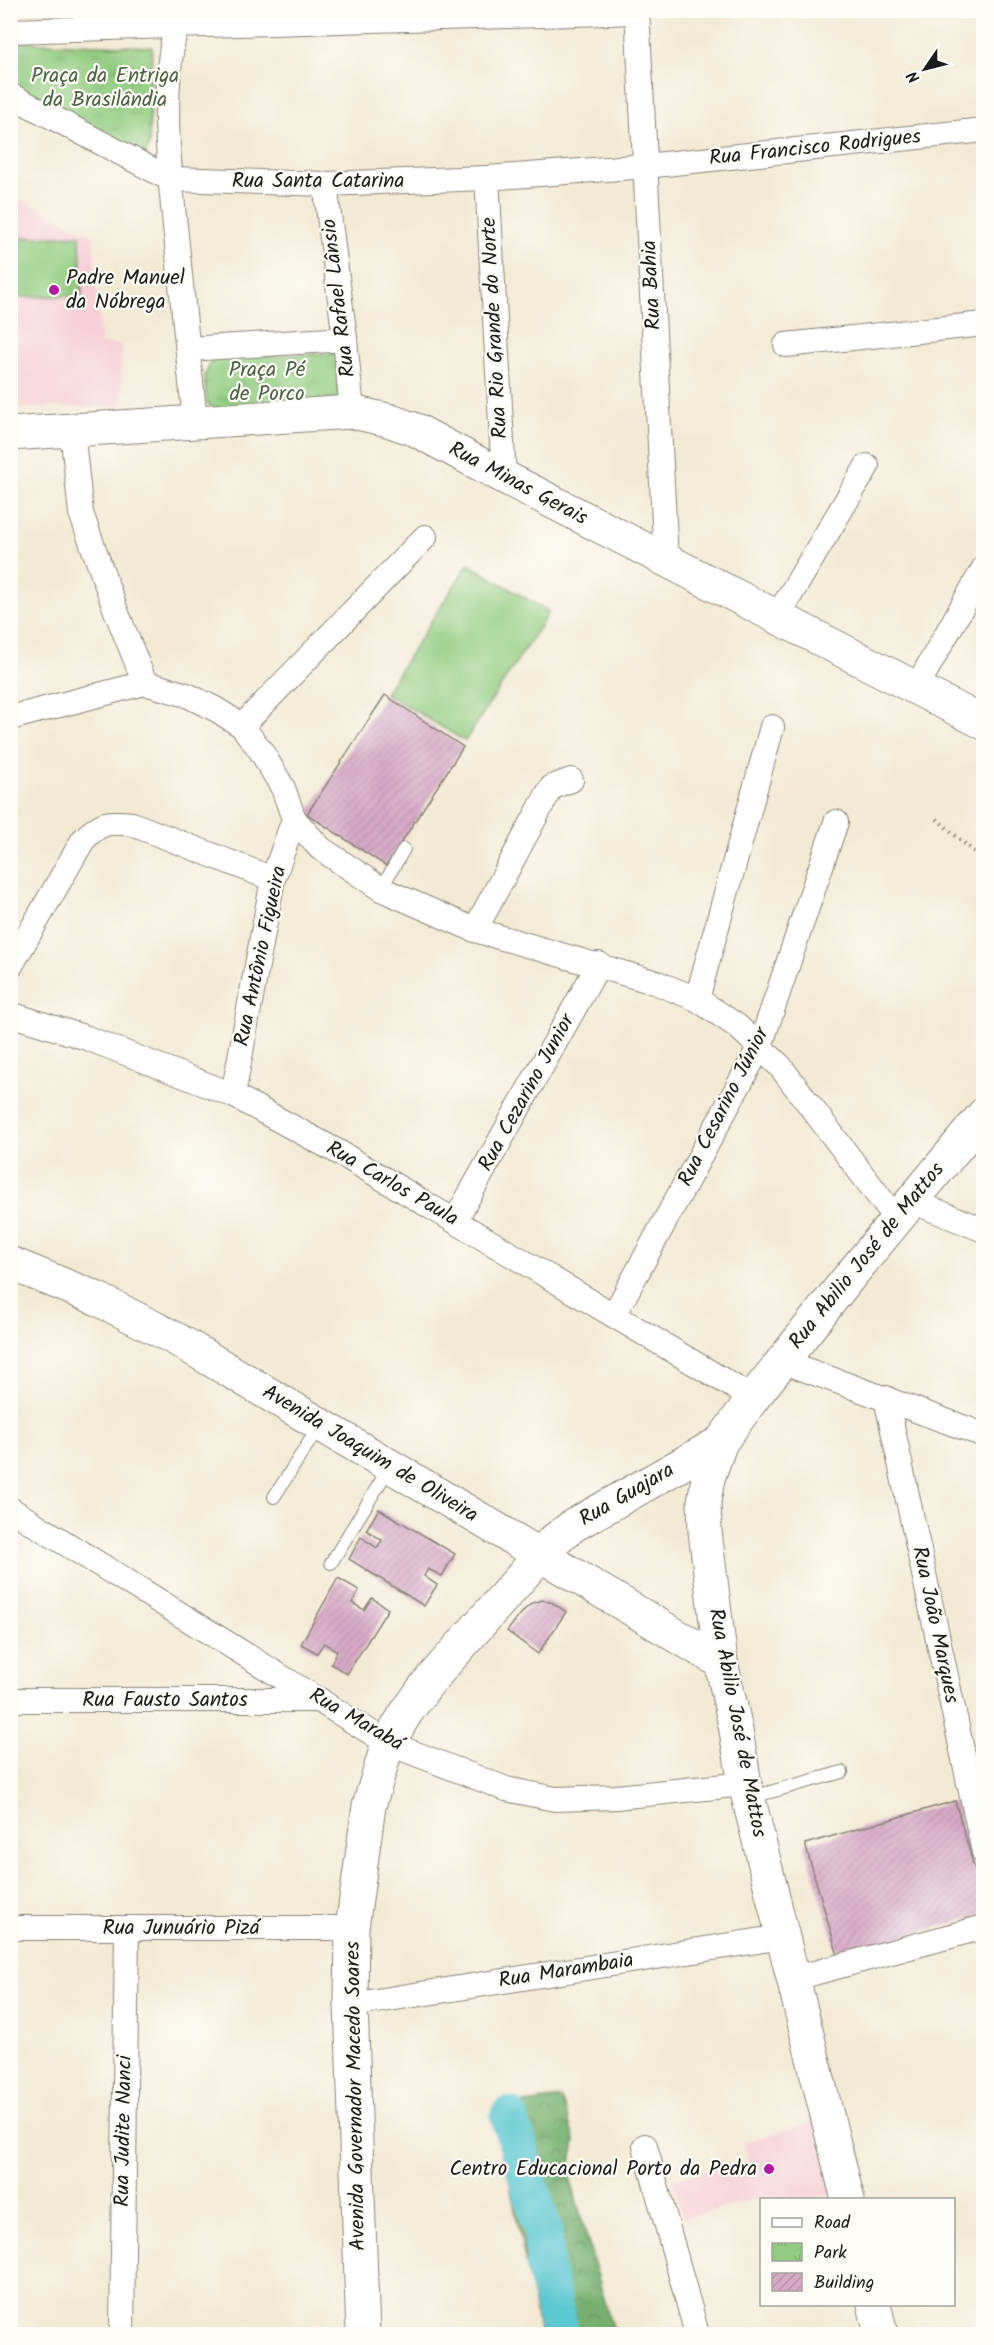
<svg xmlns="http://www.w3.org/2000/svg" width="994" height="2345" font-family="Kalam,sans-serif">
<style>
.built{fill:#f6cfd8}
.forest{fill:url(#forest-crowns);stroke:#496645;stroke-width:1.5}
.park{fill:url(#park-tufts);stroke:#58744e;stroke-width:1.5}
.garden{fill:#93cc80;stroke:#58744e;stroke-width:1.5}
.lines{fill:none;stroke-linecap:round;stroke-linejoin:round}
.river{stroke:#5bc8d1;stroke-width:38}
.building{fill:url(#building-hatch)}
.lane-casing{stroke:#888378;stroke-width:14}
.street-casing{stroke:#888378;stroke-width:26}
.secondary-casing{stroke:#888378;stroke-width:35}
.path{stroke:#888378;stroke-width:4;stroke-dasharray:1.5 4.5;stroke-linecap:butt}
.lane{stroke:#fff;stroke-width:12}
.street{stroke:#fff;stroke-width:24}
.secondary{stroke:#fff;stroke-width:33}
.poi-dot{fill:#b5179e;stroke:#fdfcf7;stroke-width:2}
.labels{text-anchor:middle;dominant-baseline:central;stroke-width:4.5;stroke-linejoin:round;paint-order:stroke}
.park-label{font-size:21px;fill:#4c6244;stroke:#fdfcf7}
.street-label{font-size:21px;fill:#1c1c1c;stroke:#fdfcf7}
.poi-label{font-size:21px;fill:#1c1c1c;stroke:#fdfcf7;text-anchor:start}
</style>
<defs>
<pattern id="forest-crowns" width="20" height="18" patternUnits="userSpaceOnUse" patternTransform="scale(1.5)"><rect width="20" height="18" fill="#76b06e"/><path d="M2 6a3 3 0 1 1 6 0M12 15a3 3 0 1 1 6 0" fill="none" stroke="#608e5a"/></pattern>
<pattern id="park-tufts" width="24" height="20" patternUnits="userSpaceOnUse" patternTransform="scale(1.5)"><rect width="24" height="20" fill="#93cc80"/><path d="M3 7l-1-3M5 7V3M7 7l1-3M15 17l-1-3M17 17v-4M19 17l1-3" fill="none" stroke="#7eaf6e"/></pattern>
<pattern id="building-hatch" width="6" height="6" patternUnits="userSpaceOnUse" patternTransform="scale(1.5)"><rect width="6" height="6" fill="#d7a9c6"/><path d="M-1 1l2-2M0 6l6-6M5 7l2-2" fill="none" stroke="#b891aa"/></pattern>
</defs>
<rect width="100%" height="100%" fill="#fdfcf7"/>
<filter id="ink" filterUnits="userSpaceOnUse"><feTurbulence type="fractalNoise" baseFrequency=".0167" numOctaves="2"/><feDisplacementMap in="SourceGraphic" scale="12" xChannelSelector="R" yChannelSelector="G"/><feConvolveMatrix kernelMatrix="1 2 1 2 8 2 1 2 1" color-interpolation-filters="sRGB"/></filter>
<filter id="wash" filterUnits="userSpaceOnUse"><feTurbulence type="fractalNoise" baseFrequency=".008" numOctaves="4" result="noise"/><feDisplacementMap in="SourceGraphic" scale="24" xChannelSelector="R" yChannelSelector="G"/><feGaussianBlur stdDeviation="1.35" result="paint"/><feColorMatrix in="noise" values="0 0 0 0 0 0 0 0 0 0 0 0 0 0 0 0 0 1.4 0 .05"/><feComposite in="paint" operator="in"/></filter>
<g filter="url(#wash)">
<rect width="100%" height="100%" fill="#f3ead4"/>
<!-- built -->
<g class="built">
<path d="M 10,194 L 93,236 L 101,344 L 121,344 L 122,406 L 11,408 Z"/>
<path d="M 814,2122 L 833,2193 L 807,2199 L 762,2200 L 761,2211 L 757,2199 L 683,2218 L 672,2179 L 748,2160 L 744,2142 Z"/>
</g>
<!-- forest -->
<path class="forest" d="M 561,2098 L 575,2141 L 569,2174 L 614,2334 L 540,2334 L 500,2135 L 508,2105 Z"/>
<!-- park -->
<g class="park">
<path d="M 18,42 L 152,47 L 149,145 L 145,157 L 11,86 L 10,43 Z"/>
<path d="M 337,353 L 340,401 L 215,409 L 207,403 L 204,377 L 211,361 L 218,358 Z"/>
</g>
<!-- garden -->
<g class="garden">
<path d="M 80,235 L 82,296 L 11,297 L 11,238 Z"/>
<path d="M 468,564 L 549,612 L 465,741 L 385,693 Z"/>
</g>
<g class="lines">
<!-- river -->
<path class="river" d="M 509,2116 L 543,2230 L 545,2268 L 560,2334"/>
</g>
<g id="blocks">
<!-- building -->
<g class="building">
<path d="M 385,695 L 463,747 L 386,866 L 307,814 Z"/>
<path d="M 379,1509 L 455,1554 L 442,1576 L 428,1569 L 424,1576 L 437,1585 L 424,1606 L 349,1559 L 361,1537 L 377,1548 L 382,1540 L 366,1530 Z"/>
<path d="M 338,1578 L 359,1590 L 352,1603 L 364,1610 L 372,1598 L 388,1609 L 347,1674 L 331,1664 L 337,1651 L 324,1643 L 317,1653 L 301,1644 Z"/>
<path d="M 543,1600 L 553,1603 L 566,1612 L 538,1654 L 507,1631 L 525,1609 L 532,1603 Z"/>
<path d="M 955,1801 L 984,1901 L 984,1914 L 838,1956 L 805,1844 Z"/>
</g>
</g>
</g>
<g filter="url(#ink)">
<use href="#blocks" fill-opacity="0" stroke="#888378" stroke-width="1.5"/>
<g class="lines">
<defs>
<g id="lane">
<path d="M 381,889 L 404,849"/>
<path d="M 274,1497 L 320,1425"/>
<path d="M 331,1563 L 389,1468"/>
<path d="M 749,1798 L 842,1772"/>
</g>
<g id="street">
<path d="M 180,10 C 158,87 169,168 177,245 C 183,304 189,363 195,422"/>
<path d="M 637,10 L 666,560"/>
<path d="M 10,31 L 637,12"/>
<path d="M 10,95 L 170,179 L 325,184 L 487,178 L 646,166 L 984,130"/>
<path d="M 487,178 L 504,477"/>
<path d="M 325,184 L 345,339 L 352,412"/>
<path d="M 786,345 L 984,324"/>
<path d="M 188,349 L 345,339"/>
<path d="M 72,431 L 81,513 L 116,611 L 145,683"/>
<path d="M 777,617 L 867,466"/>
<path d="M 916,688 L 984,568"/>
<path d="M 10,718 L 145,683 L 187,695 L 217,710 L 242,726 L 261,751 L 283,788 L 294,819 L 320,848 L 381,889 L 475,930 L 657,983 L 697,999 L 737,1026 L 780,1066 L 896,1219"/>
<path d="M 242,726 L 425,537"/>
<path d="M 475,930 L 547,795 L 552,787 L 571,780"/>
<path d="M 10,967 L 83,840 C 101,822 107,821 132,824 L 273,879"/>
<path d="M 697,999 L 772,727"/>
<path d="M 10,1014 L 87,1038 L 233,1095 L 340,1153 L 753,1398"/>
<path d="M 233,1095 L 273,879 L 294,819"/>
<path d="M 911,1201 L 984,1230"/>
<path d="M 455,1221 L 599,964"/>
<path d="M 614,1315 L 760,1046 L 836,822"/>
<path d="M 782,1361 L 984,1435"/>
<path d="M 886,1398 L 984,1852"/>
<path d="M 10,1509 L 388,1743 L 506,1789 L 555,1799 L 616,1797 L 745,1784"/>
<path d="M 10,1700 L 320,1700"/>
<path d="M 10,1928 L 352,1928"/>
<path d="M 792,1979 L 984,1927"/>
<path d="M 351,2005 L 782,1937"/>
<path d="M 645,2146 L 697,2334"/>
<path d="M 122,2334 L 127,1928"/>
</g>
<g id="secondary">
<path d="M 10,434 L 352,412 L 388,420 L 416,430 L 504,477 L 984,723"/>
<path d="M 10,1263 L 98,1299 L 176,1339 L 721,1662"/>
<path d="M 848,2200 L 745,1784 L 735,1725 L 721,1662 L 705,1531 L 704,1502 L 708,1478 L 721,1442 L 753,1398 L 850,1276 L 984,1114"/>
<path d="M 874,2304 L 881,2334"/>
<path d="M 363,2334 L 351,2005 L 352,1928 L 369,1806 L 388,1743 L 406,1713 L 427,1684 L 553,1541 L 574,1525 L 721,1442"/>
</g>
</defs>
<!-- lane casing -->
<use href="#lane" class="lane-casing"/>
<!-- street casing -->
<use href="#street" class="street-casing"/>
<!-- secondary casing -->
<use href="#secondary" class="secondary-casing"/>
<!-- path -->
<path class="path" d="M 937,819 L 984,861"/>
<!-- lane -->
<use href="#lane" class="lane"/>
<!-- street -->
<use href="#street" class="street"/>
<!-- secondary -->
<use href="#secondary" class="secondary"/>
</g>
</g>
<!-- markers -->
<g class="poi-dot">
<circle cx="54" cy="290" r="6"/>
<circle cx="769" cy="2169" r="6"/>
</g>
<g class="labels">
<!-- park labels -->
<g class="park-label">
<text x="105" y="76">Praça da Entriga<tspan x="105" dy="24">da Brasilândia</tspan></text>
<text x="267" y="370">Praça Pé<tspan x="267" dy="24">de Porco</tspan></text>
</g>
<!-- street labels -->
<g class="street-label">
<text transform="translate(815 148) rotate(-6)">Rua Francisco Rodrigues</text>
<text x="318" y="181">Rua Santa Catarina</text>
<text transform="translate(652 285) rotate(-93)">Rua Bahia</text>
<text transform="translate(339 298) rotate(-97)">Rua Rafael Lânsio</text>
<text transform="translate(495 328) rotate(-93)">Rua Rio Grande do Norte</text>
<text transform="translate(518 484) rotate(28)">Rua Minas Gerais</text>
<text transform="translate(261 956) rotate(-78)">Rua Antônio Figueira</text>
<text transform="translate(527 1093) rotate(-61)">Rua Cezarino Junior</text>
<text transform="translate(724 1107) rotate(-63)">Rua Cesarino Júnior</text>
<text transform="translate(392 1184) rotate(30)">Rua Carlos Paula</text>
<text transform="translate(867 1256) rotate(-51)">Rua Abilio José de Mattos</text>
<text transform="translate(370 1454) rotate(31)">Avenida Joaquim de Oliveira</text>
<text transform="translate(627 1495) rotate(-30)">Rua Guajara</text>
<text transform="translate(935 1625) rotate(78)">Rua João Marques</text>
<text x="165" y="1700">Rua Fausto Santos</text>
<text transform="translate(356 1720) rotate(30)">Rua Marabá</text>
<text transform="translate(737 1723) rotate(79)">Rua Abilio José de Mattos</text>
<text x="181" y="1928">Rua Junuário Pizá</text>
<text transform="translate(566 1971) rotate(-9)">Rua Marambaia</text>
<text transform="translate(356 2096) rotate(-91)">Avenida Governador Macedo Soares</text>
<text transform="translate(124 2131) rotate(-89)">Rua Judite Nanci</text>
</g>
<!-- poi labels -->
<g class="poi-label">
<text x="66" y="278">Padre Manuel<tspan x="66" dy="24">da Nóbrega</tspan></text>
<text x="757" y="2169" text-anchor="end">Centro Educacional Porto da Pedra</text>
</g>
</g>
<!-- margin -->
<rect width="994" height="2345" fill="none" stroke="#fdfcf7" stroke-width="36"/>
<!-- legend -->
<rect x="760" y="2198" width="195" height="108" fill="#fdfcf7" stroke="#a3a29f" stroke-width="1.5"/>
<rect x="772" y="2218" width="30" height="9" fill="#ffffff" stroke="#a3a29f" stroke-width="1.5"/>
<text x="814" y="2228" font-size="18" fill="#1c1c1c">Road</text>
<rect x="772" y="2243" width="30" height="18" fill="url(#park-tufts)" stroke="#a3a29f" stroke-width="1.5"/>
<text x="814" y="2258" font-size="18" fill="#1c1c1c">Park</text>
<rect x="772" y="2273" width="30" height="18" fill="url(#building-hatch)" stroke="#a3a29f" stroke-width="1.5"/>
<text x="814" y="2288" font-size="18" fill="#1c1c1c">Building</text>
<!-- north arrow -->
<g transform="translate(925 69) rotate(235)" stroke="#fdfcf7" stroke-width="4.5" paint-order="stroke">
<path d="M0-4.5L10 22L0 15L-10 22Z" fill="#1c1c1c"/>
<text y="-9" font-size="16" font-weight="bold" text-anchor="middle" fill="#1c1c1c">N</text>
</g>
</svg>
